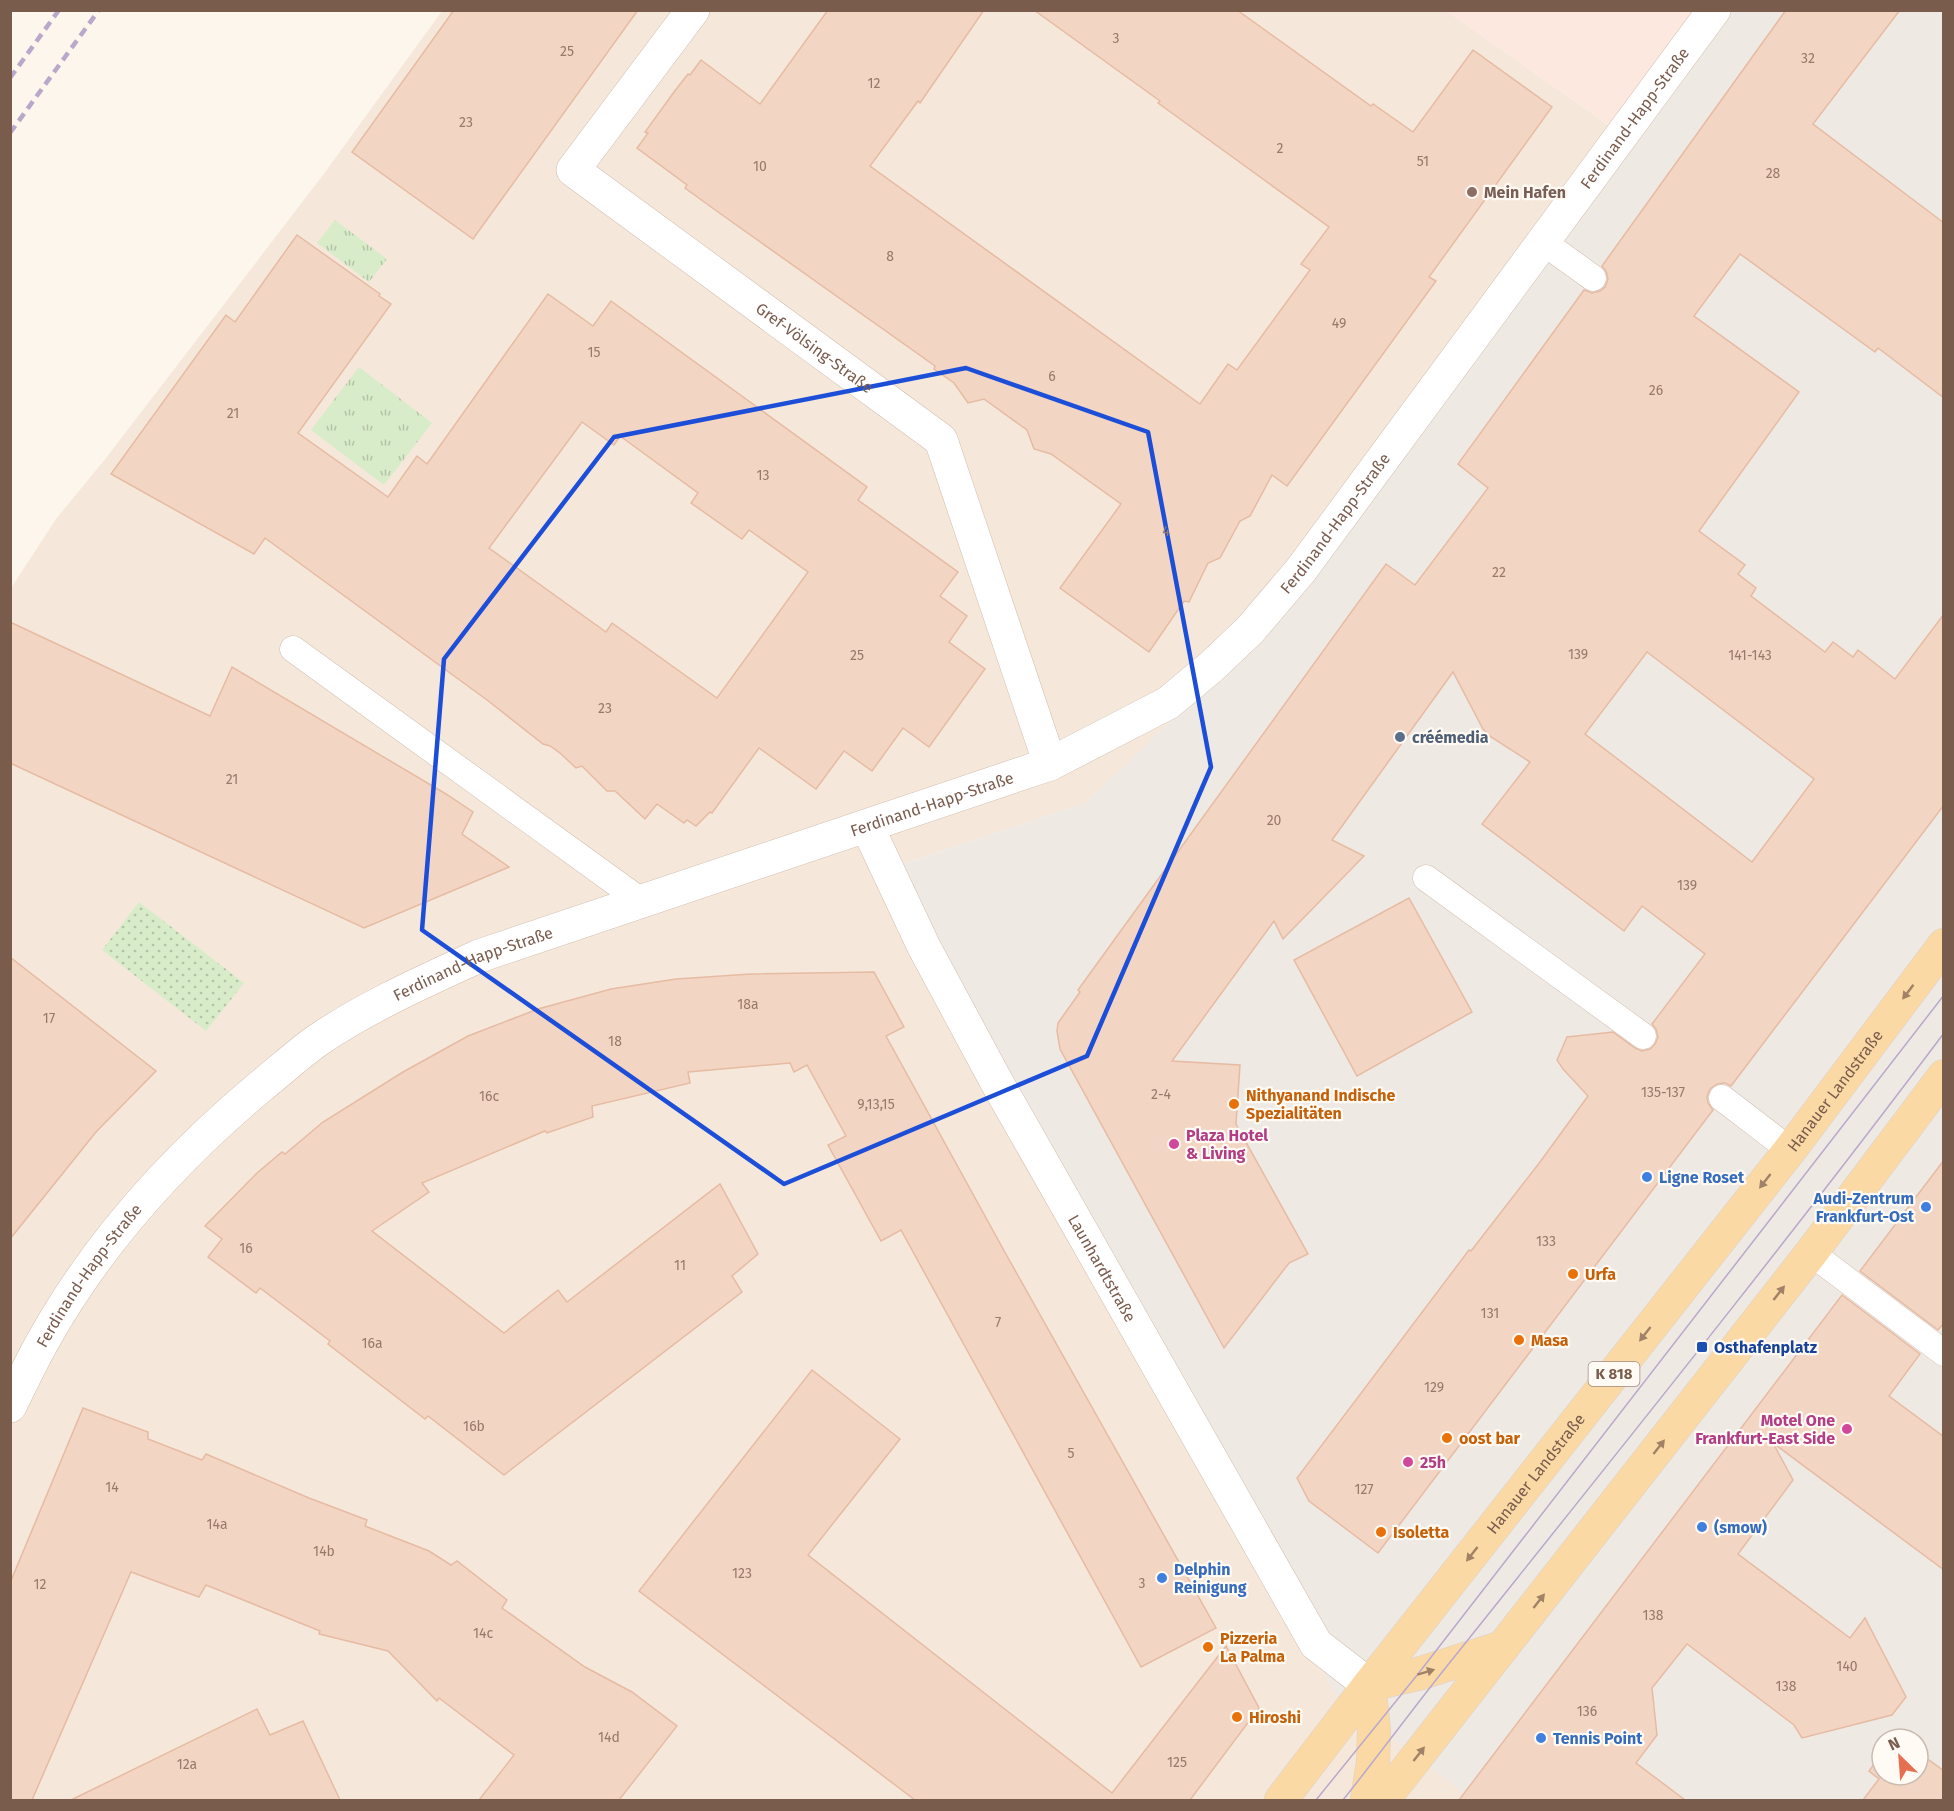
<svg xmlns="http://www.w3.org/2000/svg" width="1954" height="1811" font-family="'Fira Sans',sans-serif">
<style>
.residential{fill:#f5e8da}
.commercial{fill:#fde8e0}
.industrial{fill:#efe9e4;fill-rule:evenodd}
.grass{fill:url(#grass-dots)}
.park{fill:url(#park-tufts)}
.building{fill:#f3d5c3;stroke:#e6bba3;stroke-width:1.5;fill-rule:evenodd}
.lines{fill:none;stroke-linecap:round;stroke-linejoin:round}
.lane-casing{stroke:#d1beb0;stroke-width:27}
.street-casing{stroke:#d1beb0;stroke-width:34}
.primary-casing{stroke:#dad1cd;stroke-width:34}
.lane{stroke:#fff;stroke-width:26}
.street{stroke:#fff;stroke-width:33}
.primary{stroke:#fbd9a5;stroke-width:33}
.tram{stroke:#b9a8c9;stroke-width:1.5}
.rail{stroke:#b9a8c9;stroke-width:4.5;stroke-dasharray:9 6;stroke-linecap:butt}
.oneway{fill:#a18267}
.marked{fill:none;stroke:#1d4ed8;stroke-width:4.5;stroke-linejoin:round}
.education-dot{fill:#8d6e63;stroke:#fffaf3;stroke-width:2}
.service-dot{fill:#5c6f8a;stroke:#fffaf3;stroke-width:2}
.food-dot{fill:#e8710a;stroke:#fffaf3;stroke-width:2}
.hotel-dot{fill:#d1479c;stroke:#fffaf3;stroke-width:2}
.shop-dot{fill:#3f7fe0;stroke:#fffaf3;stroke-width:2}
.transit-dot{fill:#1a4fb4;stroke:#fffaf3;stroke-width:2}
.labels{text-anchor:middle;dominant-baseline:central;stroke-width:4.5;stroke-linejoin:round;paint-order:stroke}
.number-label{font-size:14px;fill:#987a6a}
.shield{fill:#fffaf3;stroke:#a28b7f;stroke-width:1.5}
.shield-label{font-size:15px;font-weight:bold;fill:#7a5c4d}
.street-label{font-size:16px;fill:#7a5c4d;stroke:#fffaf3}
.education-label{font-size:16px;font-weight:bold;fill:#785e54;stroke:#fffaf3;text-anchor:start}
.service-label{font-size:16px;font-weight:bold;fill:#4e5e75;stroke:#fffaf3;text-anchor:start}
.food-label{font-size:16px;font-weight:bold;fill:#c56008;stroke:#fffaf3;text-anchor:start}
.hotel-label{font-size:16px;font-weight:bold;fill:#b23c85;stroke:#fffaf3;text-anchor:start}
.shop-label{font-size:16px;font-weight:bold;fill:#366cbe;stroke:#fffaf3;text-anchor:start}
.transit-label{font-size:16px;font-weight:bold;fill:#164399;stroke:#fffaf3;text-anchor:start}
</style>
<defs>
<pattern id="grass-dots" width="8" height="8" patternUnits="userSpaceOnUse" patternTransform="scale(1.5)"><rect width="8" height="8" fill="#d8ecc9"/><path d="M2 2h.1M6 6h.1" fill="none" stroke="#b4c2a5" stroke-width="1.8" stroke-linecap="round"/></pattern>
<pattern id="park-tufts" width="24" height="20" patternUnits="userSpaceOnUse" patternTransform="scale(1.5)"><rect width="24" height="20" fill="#d8ecc9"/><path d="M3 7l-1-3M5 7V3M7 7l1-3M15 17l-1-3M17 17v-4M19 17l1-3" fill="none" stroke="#b4c2a5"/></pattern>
</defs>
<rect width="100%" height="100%" fill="#fdf6ec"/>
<!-- residential -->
<path class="residential" d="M 442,11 L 1447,11 L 1614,129 L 1278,617 L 1087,802 L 882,871 L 1337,1696 L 1473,1800 L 11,1800 L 11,588 L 56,519 L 106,458 L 323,175 Z"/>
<!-- commercial -->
<path class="commercial" d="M 1447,11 L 1695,11 L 1614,129 Z"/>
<!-- industrial -->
<path class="industrial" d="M 1710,11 L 1943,11 L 1943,1800 L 1473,1800 L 1337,1697 L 882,871 L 1087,802 L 1278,617 ZM 1882,1739 L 1918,1739 L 1918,1775 L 1882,1775 Z"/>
<!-- grass -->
<path class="grass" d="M 139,902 L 244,983 L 206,1031 L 102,950 Z"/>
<!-- park -->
<g class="park">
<path d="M 335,220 L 387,259 L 369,282 L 317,243 Z"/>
<path d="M 359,367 L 432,423 L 384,485 L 311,430 Z"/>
</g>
<!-- building -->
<g class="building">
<path d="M 454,10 L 638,10 L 473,239 L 352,152 Z"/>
<path d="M 828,10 L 984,10 L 920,103 L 918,101 L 870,166 L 1200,404 L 1228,364 L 1237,370 L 1310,270 L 1301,264 L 1329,227 L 1158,103 L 1160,101 L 1034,10 L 1237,10 L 1371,106 L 1373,104 L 1413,132 L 1473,50 L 1552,107 L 1429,277 L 1436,281 L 1287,486 L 1272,475 L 1250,516 L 1240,521 L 1220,558 L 1208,563 L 1189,602 L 1184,601 L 1149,652 L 1060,588 L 1121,504 L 1051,454 L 1034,449 L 1027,430 L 984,399 L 968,403 L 954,383 L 934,369 L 935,366 L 718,212 L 685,188 L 687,185 L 637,148 L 648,133 L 645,132 L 674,92 L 688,74 L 690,75 L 701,60 L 760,104 Z"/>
<path d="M 1786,10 L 1900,10 L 1813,124 L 1944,223 L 1944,398 L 1878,348 L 1875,352 L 1740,254 L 1694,316 L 1799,392 L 1699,531 L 1745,565 L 1738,574 L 1756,588 L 1751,596 L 1825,652 L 1833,642 L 1853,657 L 1858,650 L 1895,679 L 1944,614 L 1944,805 L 1731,1086 L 1725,1083 L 1717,1084 L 1710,1089 L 1707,1097 L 1708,1103 L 1713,1110 L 1378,1553 L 1309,1501 L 1297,1478 L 1469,1250 L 1471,1251 L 1540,1162 L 1588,1096 L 1563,1069 L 1557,1060 L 1567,1037 L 1613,1032 L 1635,1048 L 1642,1051 L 1650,1049 L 1655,1044 L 1658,1037 L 1656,1029 L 1652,1024 L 1705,954 L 1642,906 L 1624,931 L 1482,824 L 1530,762 L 1491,737 L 1483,729 L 1453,672 L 1332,840 L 1364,856 L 1283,939 L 1274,921 L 1172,1061 L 1240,1065 L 1236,1124 L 1308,1254 L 1289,1263 L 1224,1348 L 1060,1049 L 1057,1031 L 1058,1023 L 1080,992 L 1078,990 L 1386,564 L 1415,585 L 1488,488 L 1458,464 L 1584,290 L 1592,293 L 1600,291 L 1605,287 L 1608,279 L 1606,271 L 1602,266 ZM 1647,652 L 1814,779 L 1752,862 L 1585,734 Z"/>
<path d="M 297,235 L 380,294 L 379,296 L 391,304 L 298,433 L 388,497 L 417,456 L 427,464 L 548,294 L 593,326 L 611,301 L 867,487 L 858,500 L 958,572 L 940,596 L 967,616 L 949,642 L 985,669 L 929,747 L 903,728 L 872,771 L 844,751 L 816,789 L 759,748 L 712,813 L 710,812 L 696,826 L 687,820 L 684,823 L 657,804 L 645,819 L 615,791 L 607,791 L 582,766 L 576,768 L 560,753 L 550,746 L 543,744 L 487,700 L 265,538 L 254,554 L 111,474 L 226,315 L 235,322 ZM 582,422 L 614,445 L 620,436 L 698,493 L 691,503 L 742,539 L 749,530 L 808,572 L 717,698 L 612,623 L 606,632 L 489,548 Z"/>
<path d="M 10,622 L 210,716 L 232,667 L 446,794 L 473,812 L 462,834 L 509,867 L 364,928 L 10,763 Z"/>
<path d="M 1409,898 L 1472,1012 L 1357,1076 L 1294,960 Z"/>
<path d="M 10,957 L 156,1071 L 96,1132 L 10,1239 Z"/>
<path d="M 874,972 L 904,1027 L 886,1036 L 1007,1256 L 1216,1628 L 1141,1667 L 901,1230 L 881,1241 L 828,1145 L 846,1136 L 807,1065 L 794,1072 L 790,1063 L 688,1072 L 690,1083 L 592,1106 L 593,1117 L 547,1133 L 545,1131 L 422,1183 L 429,1192 L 372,1231 L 504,1333 L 558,1290 L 567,1302 L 720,1184 L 758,1254 L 732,1276 L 742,1292 L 504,1475 L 428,1416 L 425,1419 L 328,1344 L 330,1341 L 260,1288 L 256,1293 L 208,1257 L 222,1239 L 205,1226 L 257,1173 L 282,1152 L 285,1154 L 323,1122 L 403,1072 L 468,1036 L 538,1009 L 611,989 L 676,979 L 751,974 Z"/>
<path d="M 1944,1160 L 1944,1323 L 1938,1330 L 1860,1271 Z"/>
<path d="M 1842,1295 L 1920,1354 L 1889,1396 L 1944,1437 L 1944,1570 L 1773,1443 L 1793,1480 L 1738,1554 L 1850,1638 L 1865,1618 L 1906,1697 L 1892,1715 L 1802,1738 L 1794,1725 L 1687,1644 L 1652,1688 L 1657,1735 L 1636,1763 L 1685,1800 L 1459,1800 Z"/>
<path d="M 812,1370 L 900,1439 L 808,1555 L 1112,1793 L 1226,1646 L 1259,1708 L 1190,1800 L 915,1800 L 639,1591 Z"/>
<path d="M 83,1408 L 148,1432 L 148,1439 L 202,1460 L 206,1454 L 309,1498 L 367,1520 L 365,1526 L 429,1551 L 451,1565 L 457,1561 L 507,1600 L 502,1608 L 585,1667 L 632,1692 L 677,1726 L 619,1800 L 479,1800 L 514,1755 L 439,1698 L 437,1701 L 388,1651 L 319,1634 L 320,1631 L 206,1585 L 199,1597 L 131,1572 L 32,1800 L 10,1800 L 10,1583 Z"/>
<path d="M 257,1709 L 270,1735 L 303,1721 L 340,1800 L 71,1800 Z"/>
<path d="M 1918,1752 L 1944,1771 L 1944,1800 L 1863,1800 L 1879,1779 L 1869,1771 L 1882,1753 L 1882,1775 L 1918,1775 Z"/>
</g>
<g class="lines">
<defs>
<g id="lane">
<path d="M 1543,242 L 1593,278"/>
<path d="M 293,649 L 641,901"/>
<path d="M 1426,878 L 1643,1036"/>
<path d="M 1722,1098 L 1790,1150"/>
<path d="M 1811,1253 L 1944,1353"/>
</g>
<g id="street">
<path id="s1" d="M 693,10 L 573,170 L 941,440 L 1050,764"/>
<path id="s2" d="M 867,826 L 924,947 L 995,1079 L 1316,1644 L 1369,1685"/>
<path id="s3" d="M 10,1406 C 21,1384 31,1362 43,1341 C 98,1242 175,1158 261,1086 C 280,1071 298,1054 318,1040 C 368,1006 425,981 479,956 L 1050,764 L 1168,703 L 1211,667 L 1250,630 L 1301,570 L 1714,10"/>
</g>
<g id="primary">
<path id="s4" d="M 1281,1800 L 1369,1685 L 1790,1150 L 1944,945"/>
<path d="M 1367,1800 L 1373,1762 L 1374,1730 L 1369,1685 L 1418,1674 L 1503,1647"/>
<path d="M 1383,1800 L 1811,1253 L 1944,1076"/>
</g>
</defs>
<!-- lane casing -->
<use href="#lane" class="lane-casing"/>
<!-- street casing -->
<use href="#street" class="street-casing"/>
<!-- primary casing -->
<use href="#primary" class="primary-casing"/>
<!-- lane -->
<use href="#lane" class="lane"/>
<!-- street -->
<use href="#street" class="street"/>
<!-- primary -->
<use href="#primary" class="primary"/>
<!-- tram -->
<g class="tram">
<path d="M 1316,1800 L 1418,1674 L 1944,995"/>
<path d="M 1343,1800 C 1379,1755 1414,1707 1451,1661 C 1617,1453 1784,1246 1944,1033"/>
</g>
<!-- rail -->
<g class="rail">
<path d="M 10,78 L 59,10"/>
<path d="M 10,133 L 99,10"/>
</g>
</g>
<!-- one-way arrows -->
<defs><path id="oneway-solid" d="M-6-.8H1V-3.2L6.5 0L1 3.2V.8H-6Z" transform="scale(1.5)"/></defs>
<g class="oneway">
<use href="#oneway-solid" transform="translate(1908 992) rotate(127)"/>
<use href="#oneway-solid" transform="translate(1765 1181) rotate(128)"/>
<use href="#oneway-solid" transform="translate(1779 1293) rotate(-52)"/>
<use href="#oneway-solid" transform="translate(1645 1334) rotate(128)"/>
<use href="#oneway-solid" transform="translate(1659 1447) rotate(-52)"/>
<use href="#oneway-solid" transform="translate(1472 1554) rotate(128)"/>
<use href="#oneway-solid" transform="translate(1539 1601) rotate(-52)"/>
<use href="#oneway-solid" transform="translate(1426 1672) rotate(-17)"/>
<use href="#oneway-solid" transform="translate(1419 1754) rotate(-52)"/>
</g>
<!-- marked area -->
<path class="marked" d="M 966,368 L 1148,432 L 1211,767 L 1087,1056 L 784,1184 L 422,930 L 444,659 L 614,437 Z"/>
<!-- markers -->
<circle class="education-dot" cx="1472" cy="192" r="6"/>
<circle class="service-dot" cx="1400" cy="737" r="6"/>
<g class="food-dot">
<circle cx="1234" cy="1104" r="6"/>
<circle cx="1573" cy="1274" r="6"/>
<circle cx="1519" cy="1340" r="6"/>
<circle cx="1447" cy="1438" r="6"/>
<circle cx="1381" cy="1532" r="6"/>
<circle cx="1208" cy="1647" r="6"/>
<circle cx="1237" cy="1717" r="6"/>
</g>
<g class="hotel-dot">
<circle cx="1174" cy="1144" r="6"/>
<circle cx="1847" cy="1429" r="6"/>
<circle cx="1408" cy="1462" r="6"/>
</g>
<g class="shop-dot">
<circle cx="1647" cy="1177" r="6"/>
<circle cx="1926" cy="1207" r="6"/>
<circle cx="1702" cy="1527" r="6"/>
<circle cx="1162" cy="1578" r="6"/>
<circle cx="1541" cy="1738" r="6"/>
</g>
<rect class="transit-dot" x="1696" y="1341" width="12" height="12" rx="3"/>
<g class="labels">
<!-- number labels -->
<g class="number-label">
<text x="1116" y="38">3</text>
<text x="567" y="51">25</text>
<text x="1808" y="58">32</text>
<text x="874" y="83">12</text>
<text x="466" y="122">23</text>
<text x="1280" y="148">2</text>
<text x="1423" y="161">51</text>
<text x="760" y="166">10</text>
<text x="1773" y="173">28</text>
<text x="890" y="256">8</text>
<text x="1339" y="323">49</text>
<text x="594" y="352">15</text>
<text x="1052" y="376">6</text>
<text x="1656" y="390">26</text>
<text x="233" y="413">21</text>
<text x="763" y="475">13</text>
<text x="1166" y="531">4</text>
<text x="1499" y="572">22</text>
<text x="1578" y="654">139</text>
<text x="857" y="655">25</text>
<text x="1750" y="655">141-143</text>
<text x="605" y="708">23</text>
<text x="232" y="779">21</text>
<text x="1274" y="820">20</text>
<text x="1687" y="885">139</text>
<text x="748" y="1004">18a</text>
<text x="49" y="1018">17</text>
<text x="615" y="1041">18</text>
<text x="1663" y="1092">135-137</text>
<text x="1161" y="1094">2-4</text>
<text x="489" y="1096">16c</text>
<text x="876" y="1104">9,13,15</text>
<text x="1546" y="1241">133</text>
<text x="246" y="1248">16</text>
<text x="680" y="1265">11</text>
<text x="1490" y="1313">131</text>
<text x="998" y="1322">7</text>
<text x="372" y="1343">16a</text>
<text x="1434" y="1387">129</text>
<text x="474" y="1426">16b</text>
<text x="1071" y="1453">5</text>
<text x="112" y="1487">14</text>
<text x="1364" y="1489">127</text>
<text x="217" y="1524">14a</text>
<text x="324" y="1551">14b</text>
<text x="742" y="1573">123</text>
<text x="1142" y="1583">3</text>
<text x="40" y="1584">12</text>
<text x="1653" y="1615">138</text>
<text x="483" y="1633">14c</text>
<text x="1847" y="1666">140</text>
<text x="1786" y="1686">138</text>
<text x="1587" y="1711">136</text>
<text x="609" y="1737">14d</text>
<text x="1177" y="1762">125</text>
<text x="187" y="1764">12a</text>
</g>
<!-- shield labels -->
<rect class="shield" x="1588.5" y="1362" width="51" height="24" rx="4.5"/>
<g class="shield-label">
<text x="1614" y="1374">K 818</text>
</g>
<!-- street labels -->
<g class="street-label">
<text stroke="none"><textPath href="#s3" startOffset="2151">Ferdinand-Happ-Straße</textPath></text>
<text stroke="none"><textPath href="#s1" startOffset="500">Gref-Völsing-Straße</textPath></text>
<text stroke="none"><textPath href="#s3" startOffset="1647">Ferdinand-Happ-Straße</textPath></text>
<text stroke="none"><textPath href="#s3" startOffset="1143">Ferdinand-Happ-Straße</textPath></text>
<text stroke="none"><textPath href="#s3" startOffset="657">Ferdinand-Happ-Straße</textPath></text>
<text stroke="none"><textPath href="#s4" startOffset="900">Hanauer Landstraße</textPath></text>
<text stroke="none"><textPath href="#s2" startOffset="501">Launhardtstraße</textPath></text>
<text stroke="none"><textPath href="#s3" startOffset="153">Ferdinand-Happ-Straße</textPath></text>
<text stroke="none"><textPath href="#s4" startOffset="414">Hanauer Landstraße</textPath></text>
</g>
<!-- education labels -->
<g class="education-label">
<text x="1484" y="192">Mein Hafen</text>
</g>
<!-- service labels -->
<g class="service-label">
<text x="1412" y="737">créémedia</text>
</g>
<!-- food labels -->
<g class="food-label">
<text x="1246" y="1095">Nithyanand Indische<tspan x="1246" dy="18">Spezialitäten</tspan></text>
<text x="1585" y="1274">Urfa</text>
<text x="1531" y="1340">Masa</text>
<text x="1459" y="1438">oost bar</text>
<text x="1393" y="1532">Isoletta</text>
<text x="1220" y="1638">Pizzeria<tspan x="1220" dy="18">La Palma</tspan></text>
<text x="1249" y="1717">Hiroshi</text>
</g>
<!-- hotel labels -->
<g class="hotel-label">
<text x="1186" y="1135">Plaza Hotel<tspan x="1186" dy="18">&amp; Living</tspan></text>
<text x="1835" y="1420" text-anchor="end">Motel One<tspan x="1835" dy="18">Frankfurt-East Side</tspan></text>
<text x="1420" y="1462">25h</text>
</g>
<!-- shop labels -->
<g class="shop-label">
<text x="1659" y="1177">Ligne Roset</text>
<text x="1914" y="1198" text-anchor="end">Audi-Zentrum<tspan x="1914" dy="18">Frankfurt-Ost</tspan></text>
<text x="1714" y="1527">(smow)</text>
<text x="1174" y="1569">Delphin<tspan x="1174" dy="18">Reinigung</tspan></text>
<text x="1553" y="1738">Tennis Point</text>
</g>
<!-- transit labels -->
<g class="transit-label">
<text x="1714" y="1347">Osthafenplatz</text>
</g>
</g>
<!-- border -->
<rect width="1954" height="1811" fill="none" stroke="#7a5c4d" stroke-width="24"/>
<!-- north arrow -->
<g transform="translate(1900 1757) rotate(335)"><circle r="28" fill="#fffaf3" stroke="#cabbb1" stroke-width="1.5"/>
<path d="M0-4.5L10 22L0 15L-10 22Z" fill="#e76f51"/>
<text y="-9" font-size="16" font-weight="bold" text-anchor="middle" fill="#7a5c4d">N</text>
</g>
</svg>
